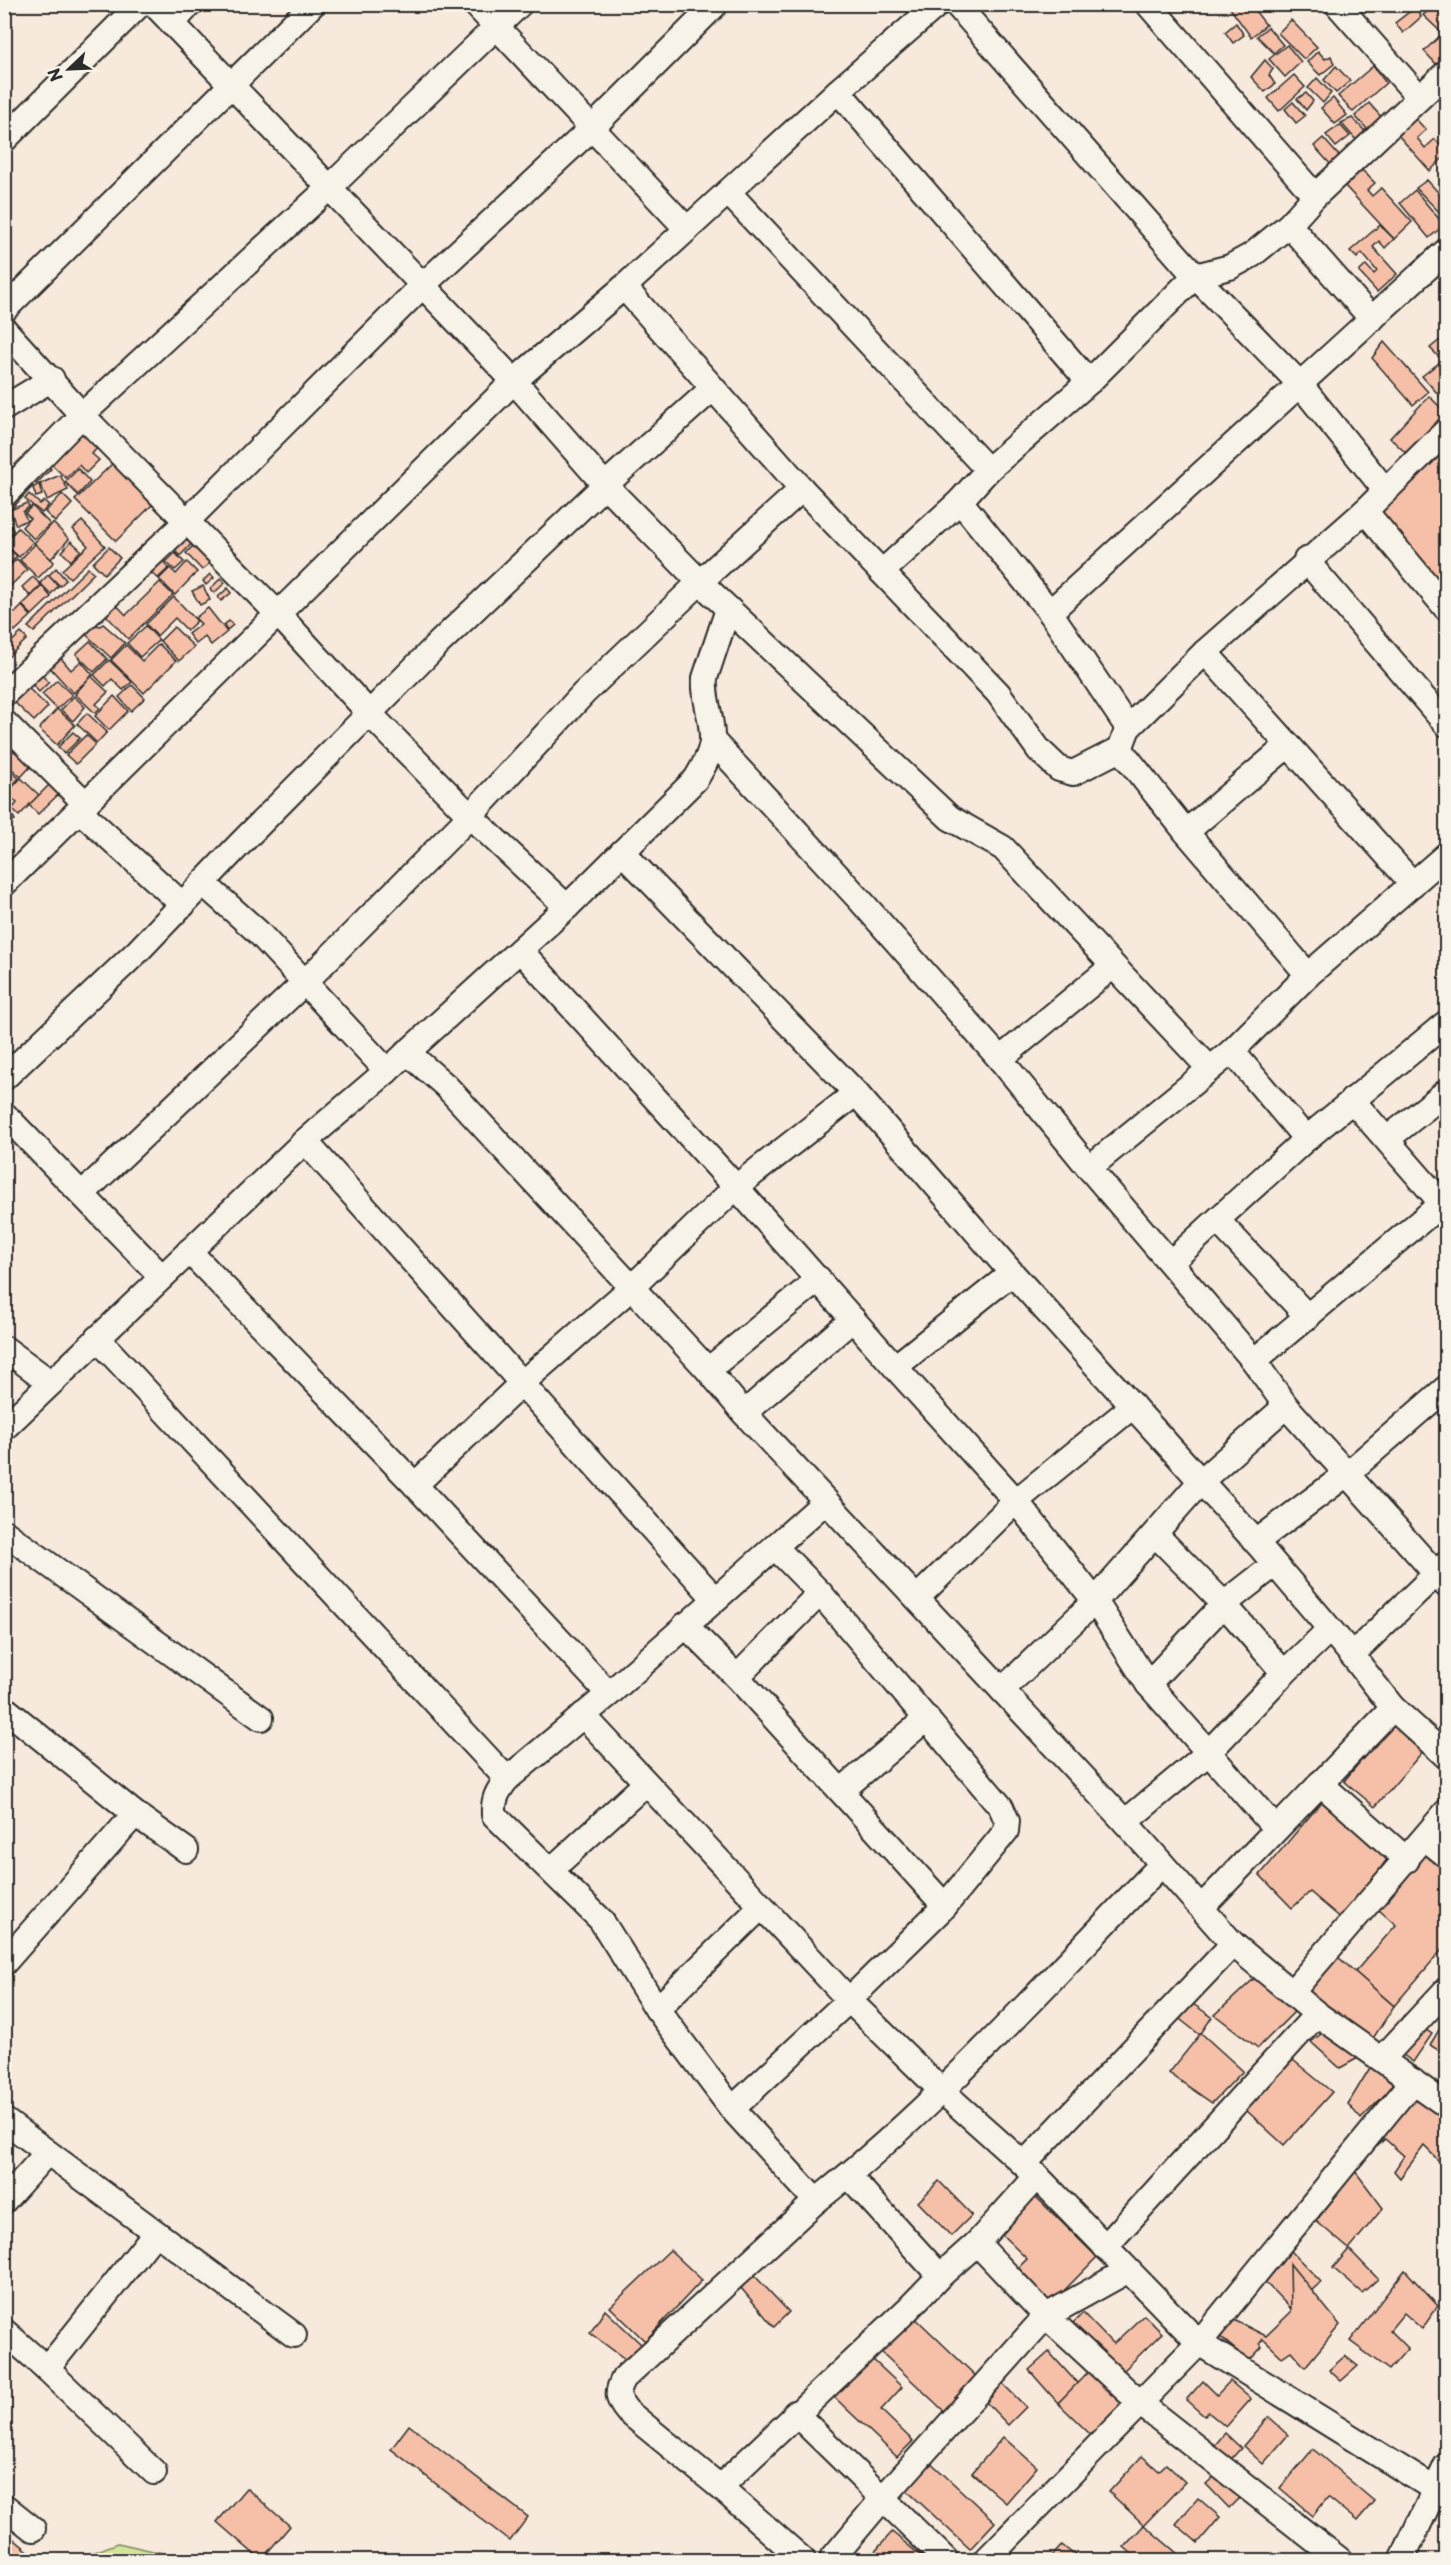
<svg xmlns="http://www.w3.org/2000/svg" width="1451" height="2565" font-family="'Playpen Sans',sans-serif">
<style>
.green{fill:#d4e598;stroke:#808862;stroke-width:1.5}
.building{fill:#f6c0a8;stroke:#2b2b2b;stroke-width:1.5}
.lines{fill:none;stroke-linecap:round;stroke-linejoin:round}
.minor-casing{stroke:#2b2b2b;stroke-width:28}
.minor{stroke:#f7f3e8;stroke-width:24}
</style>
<rect width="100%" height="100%" fill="#f7e9db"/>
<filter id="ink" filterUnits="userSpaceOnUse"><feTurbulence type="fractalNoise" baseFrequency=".0167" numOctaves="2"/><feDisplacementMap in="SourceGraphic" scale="12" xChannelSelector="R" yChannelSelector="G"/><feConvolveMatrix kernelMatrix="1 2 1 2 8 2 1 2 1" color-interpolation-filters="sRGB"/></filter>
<g filter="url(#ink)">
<!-- green -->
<path class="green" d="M 118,2543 L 193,2560 L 74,2560 Z"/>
<!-- building -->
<g class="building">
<path d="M 1227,4 L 1250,4 L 1266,25 L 1251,37 Z"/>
<path d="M 1420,4 L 1434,4 L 1425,11 Z"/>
<path d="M 1438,4 L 1446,13 L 1446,37 L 1423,15 Z"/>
<path d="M 1417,6 L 1421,17 L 1403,33 L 1395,23 Z"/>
<path d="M 1291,20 L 1317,47 L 1304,59 L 1278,33 Z"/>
<path d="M 1236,23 L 1244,35 L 1233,43 L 1225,32 Z"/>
<path d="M 1268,27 L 1283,45 L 1274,53 L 1257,36 Z"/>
<path d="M 1441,35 L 1446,40 L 1446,49 L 1440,55 L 1446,59 L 1438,66 L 1424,51 Z"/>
<path d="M 1287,45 L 1301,62 L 1285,77 L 1269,59 Z"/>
<path d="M 1318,51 L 1325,59 L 1331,56 L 1334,64 L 1320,75 L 1307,62 Z"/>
<path d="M 1265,60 L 1273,69 L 1269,75 L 1275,84 L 1265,92 L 1251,77 Z"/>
<path d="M 1336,66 L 1350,81 L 1336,93 L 1324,80 Z"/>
<path d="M 1373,66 L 1386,83 L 1353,112 L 1338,96 Z"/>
<path d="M 1294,75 L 1305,87 L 1279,111 L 1268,98 Z"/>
<path d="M 1317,78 L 1331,93 L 1323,103 L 1308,88 Z"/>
<path d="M 1306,93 L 1313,101 L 1306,110 L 1297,99 Z"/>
<path d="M 1333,98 L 1347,115 L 1335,124 L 1321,108 Z"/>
<path d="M 1293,102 L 1305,116 L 1296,123 L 1285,109 Z"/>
<path d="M 1369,103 L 1383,119 L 1370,132 L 1355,116 Z"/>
<path d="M 1352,118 L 1368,134 L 1358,142 L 1341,123 Z"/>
<path d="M 1415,118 L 1426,130 L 1417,138 L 1425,148 L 1435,139 L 1446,152 L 1446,155 L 1430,171 L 1397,134 Z"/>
<path d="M 1340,125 L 1350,136 L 1336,147 L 1326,135 Z"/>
<path d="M 1323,138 L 1340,157 L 1331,165 L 1314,146 Z"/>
<path d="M 1362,170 L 1375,183 L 1367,190 L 1372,196 L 1381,188 L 1412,222 L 1394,239 L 1345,186 Z"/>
<path d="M 1427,180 L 1446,201 L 1446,209 L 1441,214 L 1416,188 Z"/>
<path d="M 1415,190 L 1444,225 L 1429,238 L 1400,203 Z"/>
<path d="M 1380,225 L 1394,239 L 1385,248 L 1379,241 L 1373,247 L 1397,274 L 1377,292 L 1359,272 L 1366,265 L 1374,274 L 1377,271 L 1362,253 L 1357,258 L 1350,251 Z"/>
<path d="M 1446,335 L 1446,364 L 1430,348 Z"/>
<path d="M 1384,342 L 1428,392 L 1413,405 L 1372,358 Z"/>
<path d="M 1439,363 L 1446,371 L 1446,403 L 1422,376 Z"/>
<path d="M 1429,396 L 1446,413 L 1446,417 L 1407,454 L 1390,438 Z"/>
<path d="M 81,431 L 97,448 L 92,454 L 99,460 L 86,473 L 79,465 L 66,478 L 50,463 Z"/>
<path d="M 1446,440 L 1446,588 L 1373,503 Z"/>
<path d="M 43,461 L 51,469 L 36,484 L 28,476 Z"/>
<path d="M 114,462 L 154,503 L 116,541 L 75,500 Z"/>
<path d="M 78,469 L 90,482 L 78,495 L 65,482 Z"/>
<path d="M 60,475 L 68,490 L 47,500 L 40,484 Z"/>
<path d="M 25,479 L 33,486 L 4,517 L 4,500 Z"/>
<path d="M 39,484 L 42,495 L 36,497 L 33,488 Z"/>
<path d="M 29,494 L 40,504 L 44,501 L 49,505 L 42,513 L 25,499 Z"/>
<path d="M 62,494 L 72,504 L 55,522 L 45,512 Z"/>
<path d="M 27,503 L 29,507 L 23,512 L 27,520 L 16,525 L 10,510 Z"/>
<path d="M 32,506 L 50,524 L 34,539 L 22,527 L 30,518 L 25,513 Z"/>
<path d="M 82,521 L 105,546 L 70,578 L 62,570 L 88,546 L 73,529 Z"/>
<path d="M 9,522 L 14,532 L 4,536 L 4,524 Z"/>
<path d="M 53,523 L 69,539 L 51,559 L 34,543 Z"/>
<path d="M 184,527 L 196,539 L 180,556 L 167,543 Z"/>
<path d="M 18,528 L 33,542 L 19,557 L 4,543 Z"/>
<path d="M 199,540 L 215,558 L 202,570 L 186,553 Z"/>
<path d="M 71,541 L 81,550 L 71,561 L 62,552 Z"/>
<path d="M 35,544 L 54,562 L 38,578 L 20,560 Z"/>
<path d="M 4,545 L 17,556 L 4,570 Z"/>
<path d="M 109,547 L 120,558 L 104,574 L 93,563 Z"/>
<path d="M 175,553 L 184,562 L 175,570 L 166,562 Z"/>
<path d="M 17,559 L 27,570 L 8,588 L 4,585 L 4,571 Z"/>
<path d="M 162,560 L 169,568 L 158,578 L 149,572 Z"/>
<path d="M 187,562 L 197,572 L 175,595 L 159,579 L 170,568 L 176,574 Z"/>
<path d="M 56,568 L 66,580 L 60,586 L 49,575 Z"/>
<path d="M 88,568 L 94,573 L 34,632 L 28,627 Z"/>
<path d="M 210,574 L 214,578 L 206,585 L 203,581 Z"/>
<path d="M 48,575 L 58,586 L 51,594 L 40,583 Z"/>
<path d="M 33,577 L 41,585 L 30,596 L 22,587 Z"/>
<path d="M 221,578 L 225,583 L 214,593 L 210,589 Z"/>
<path d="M 160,582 L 173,595 L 128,639 L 105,614 L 113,601 L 126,615 Z"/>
<path d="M 42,586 L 51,597 L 32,615 L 22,605 Z"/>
<path d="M 203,586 L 210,600 L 200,605 L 192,591 Z"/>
<path d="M 228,588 L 231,593 L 221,601 L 218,597 Z"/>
<path d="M 174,597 L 197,621 L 187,630 L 175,618 L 157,636 L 146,624 Z"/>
<path d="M 4,602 L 15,613 L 22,606 L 31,616 L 15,631 L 4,621 Z"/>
<path d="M 208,608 L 227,632 L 211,645 L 205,637 L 196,644 L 188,634 L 201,624 L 195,618 Z"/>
<path d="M 102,616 L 96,625 L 100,626 L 103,624 L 125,643 L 111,658 L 79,628 Z"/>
<path d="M 229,621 L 233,625 L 227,630 L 224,625 Z"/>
<path d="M 146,626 L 159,640 L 140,657 L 127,643 Z"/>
<path d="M 174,627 L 194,647 L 179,661 L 160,641 Z"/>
<path d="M 21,633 L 27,639 L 4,661 L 4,649 Z"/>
<path d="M 90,641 L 107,659 L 94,672 L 76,654 Z"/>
<path d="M 63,644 L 69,650 L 60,657 L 71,670 L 81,661 L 93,675 L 73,693 L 44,661 Z"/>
<path d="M 159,644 L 176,661 L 144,693 L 111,660 L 126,645 L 142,661 Z"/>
<path d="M 109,660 L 132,682 L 123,690 L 112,679 L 105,686 L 94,675 Z"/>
<path d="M 40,674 L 49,682 L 39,692 L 26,678 Z"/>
<path d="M 91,676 L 108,692 L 96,704 L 100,708 L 95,713 L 75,694 Z"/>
<path d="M 57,680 L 72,695 L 57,709 L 42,694 Z"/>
<path d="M 23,683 L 48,707 L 34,721 L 9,697 Z"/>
<path d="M 132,685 L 145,698 L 131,711 L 119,697 Z"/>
<path d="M 74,696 L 85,707 L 73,721 L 61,710 Z"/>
<path d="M 114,696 L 128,711 L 109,730 L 95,716 Z"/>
<path d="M 57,709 L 75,725 L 57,745 L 39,729 Z"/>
<path d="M 87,713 L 107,732 L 97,743 L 77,724 Z"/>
<path d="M 73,732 L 80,738 L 64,754 L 58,747 Z"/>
<path d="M 86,735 L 96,744 L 76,764 L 66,755 Z"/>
<path d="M 14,750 L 31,766 L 21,777 L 4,762 Z"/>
<path d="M 4,765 L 19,778 L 11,787 L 4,781 Z"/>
<path d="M 21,778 L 39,795 L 19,816 L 12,809 L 17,803 L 7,793 Z"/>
<path d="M 53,781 L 63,790 L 38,814 L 29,805 Z"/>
<path d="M 4,799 L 13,806 L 9,810 L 15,820 L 4,826 Z"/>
<path d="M 1396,1719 L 1424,1750 L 1375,1807 L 1344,1781 Z"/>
<path d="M 1326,1797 L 1390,1855 L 1343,1920 L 1310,1892 L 1292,1908 L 1260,1875 Z"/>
<path d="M 1446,1823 L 1446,1945 L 1394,2006 L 1355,1972 L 1396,1925 L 1362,1895 Z"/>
<path d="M 1322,1943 L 1394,2006 L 1370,2043 L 1293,1979 Z"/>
<path d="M 1259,1974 L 1299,2007 L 1258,2048 L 1215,2015 Z"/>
<path d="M 1184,1998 L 1212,2017 L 1200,2035 L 1172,2013 Z"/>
<path d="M 1404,2015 L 1432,2034 L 1413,2062 L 1385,2042 Z"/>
<path d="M 1446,2018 L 1446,2055 L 1430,2045 Z"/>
<path d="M 1326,2030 L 1358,2058 L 1340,2068 L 1311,2042 Z"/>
<path d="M 1201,2033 L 1243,2071 L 1212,2103 L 1169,2073 Z"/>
<path d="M 1293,2060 L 1332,2092 L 1284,2145 L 1246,2110 Z"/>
<path d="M 1371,2066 L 1394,2085 L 1361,2119 L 1348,2104 Z"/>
<path d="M 1410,2090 L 1446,2122 L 1446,2168 L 1424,2146 L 1400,2178 L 1394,2171 L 1404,2156 L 1385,2139 L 1375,2148 L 1370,2142 Z"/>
<path d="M 1355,2171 L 1383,2208 L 1349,2249 L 1316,2221 Z"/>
<path d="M 939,2181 L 972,2215 L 951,2236 L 918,2202 Z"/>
<path d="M 1032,2193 L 1097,2257 L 1049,2306 L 1014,2272 L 1027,2259 L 996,2229 Z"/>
<path d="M 1349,2249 L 1378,2279 L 1362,2293 L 1333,2268 Z"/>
<path d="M 670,2250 L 702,2280 L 645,2341 L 610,2307 Z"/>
<path d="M 1291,2251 L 1321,2282 L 1291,2309 L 1264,2281 Z"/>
<path d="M 1290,2264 L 1340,2325 L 1305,2367 L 1291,2351 L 1282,2357 L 1263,2339 L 1260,2343 L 1262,2347 L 1249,2361 L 1218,2335 L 1230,2318 L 1266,2336 L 1291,2312 Z"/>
<path d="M 1405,2270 L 1438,2306 L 1422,2329 L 1404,2313 L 1390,2330 L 1408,2348 L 1389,2370 L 1350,2341 Z"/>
<path d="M 753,2274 L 789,2312 L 774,2327 L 741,2288 Z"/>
<path d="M 605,2310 L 642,2345 L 625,2359 L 590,2333 Z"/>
<path d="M 909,2312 L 979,2379 L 946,2413 L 876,2347 Z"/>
<path d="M 1083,2313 L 1113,2344 L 1144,2315 L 1162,2333 L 1121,2373 L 1073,2323 Z"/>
<path d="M 1049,2352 L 1078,2384 L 1058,2403 L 1029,2370 Z"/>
<path d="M 869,2356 L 902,2387 L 881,2410 L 913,2441 L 897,2457 L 832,2395 Z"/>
<path d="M 1345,2356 L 1358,2366 L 1341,2381 L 1329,2370 Z"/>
<path d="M 1089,2371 L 1122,2404 L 1092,2436 L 1058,2403 Z"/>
<path d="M 998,2379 L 1026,2407 L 1008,2425 L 981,2397 Z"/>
<path d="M 1203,2381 L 1217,2395 L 1230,2381 L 1251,2399 L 1226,2427 L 1208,2412 L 1204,2416 L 1186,2400 Z"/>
<path d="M 1268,2417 L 1288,2435 L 1263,2464 L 1243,2446 Z"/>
<path d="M 409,2425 L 528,2517 L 510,2541 L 391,2449 Z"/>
<path d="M 1225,2433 L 1241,2448 L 1226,2465 L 1210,2451 Z"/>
<path d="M 1003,2437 L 1037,2467 L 1006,2503 L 972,2473 Z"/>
<path d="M 1313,2449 L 1374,2501 L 1357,2521 L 1328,2497 L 1313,2516 L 1280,2488 Z"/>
<path d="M 1142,2456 L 1159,2471 L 1166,2464 L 1185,2482 L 1144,2525 L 1109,2492 Z"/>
<path d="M 927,2459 L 995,2522 L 970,2549 L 902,2486 Z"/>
<path d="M 1218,2473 L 1241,2496 L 1229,2508 L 1206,2484 Z"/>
<path d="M 246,2488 L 290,2526 L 261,2560 L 217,2522 Z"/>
<path d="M 1198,2498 L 1220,2517 L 1198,2543 L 1176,2524 Z"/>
<path d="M 1144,2525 L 1185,2560 L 1139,2560 L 1124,2547 Z"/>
<path d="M 4,2531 L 33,2555 L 28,2560 L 4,2560 Z"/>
<path d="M 892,2532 L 926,2560 L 881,2560 L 873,2554 Z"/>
<path d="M 1062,2545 L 1080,2560 L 1049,2560 Z"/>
</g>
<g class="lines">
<defs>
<g id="minor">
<path d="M 154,4 L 514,381 L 605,485 L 700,582 L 950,818 L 1003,848 L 1210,1069"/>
<path d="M 475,4 L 687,229"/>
<path d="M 956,4 L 1195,276 L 1299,383 L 1385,490"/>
<path d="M 1148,4 L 1315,196"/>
<path d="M 1337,4 L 1419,97"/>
<path d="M 172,24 L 190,4"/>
<path d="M 838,91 L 1089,382"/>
<path d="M 4,140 L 140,4"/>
<path d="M 728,192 L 988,470"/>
<path d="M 1289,225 L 1372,319"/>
<path d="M 624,287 L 802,489 L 998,693 L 1039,750 L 1059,769 L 1073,773 L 1120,749 L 1128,728 L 1205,652 L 1365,511 L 1446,431"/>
<path d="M 4,310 L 313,4"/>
<path d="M 4,329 L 82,415 L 279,615 L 370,714 L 470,816 L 567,907"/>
<path d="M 4,408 L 52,379"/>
<path d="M 4,495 L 82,415 L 330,187 L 520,4"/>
<path d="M 960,501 L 1050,612 L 1128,728"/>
<path d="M 1365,511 L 1446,608"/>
<path d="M 1306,560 L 1446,724"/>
<path d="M 882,572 L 960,501 L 988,470 L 1089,382 L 1195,276 L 1230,267 L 1252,255 L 1289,225 L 1315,196 L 1446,73"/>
<path d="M 1050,612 L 1446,251"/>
<path d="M 1205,652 L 1413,884"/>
<path d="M 4,694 L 187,521 L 422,286 L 592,128 L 716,4"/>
<path d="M 4,722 L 86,804"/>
<path d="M 712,740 L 860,900 L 1000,1059 L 1089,1168 L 1254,1361 L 1286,1406 L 1446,1585"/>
<path d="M 1120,749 L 1186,832 L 1308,975"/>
<path d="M 79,810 L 183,905"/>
<path d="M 1186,832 L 1288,745"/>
<path d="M 622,852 L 856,1093 L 1012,1273 L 1256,1542 L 1352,1655 L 1393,1708 L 1446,1756"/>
<path d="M 203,883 L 258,932 L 387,1071"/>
<path d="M 4,884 L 514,381 L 624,287 L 838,91 L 938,4"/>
<path d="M 520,950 L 736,1187 L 895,1367 L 1016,1501 L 1095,1601 L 1148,1684 L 1276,1829"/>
<path d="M 1232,1051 L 1306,1139"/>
<path d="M 407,1052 L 446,1086 L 708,1370 L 744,1413 L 1125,1822 L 1233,1944 L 1317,2014 L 1446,2105"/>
<path d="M 1000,1059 L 1113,966"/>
<path d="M 4,1078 L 137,952 L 239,845 L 439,643 L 605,485 L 712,389"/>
<path d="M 1352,1100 L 1446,1208"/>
<path d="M 4,1114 L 162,1277"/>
<path d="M 1387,1139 L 1446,1092"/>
<path d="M 305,1141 L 715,1599"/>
<path d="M 1089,1168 L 1232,1051 L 1308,975 L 1446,855"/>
<path d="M 82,1194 L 305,982 L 470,816 L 584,693 L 700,582 L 802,489"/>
<path d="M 1218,1221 L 1308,1317"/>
<path d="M 189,1251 L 415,1485 L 609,1694"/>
<path d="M 1171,1262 L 1306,1139 L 1446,1023"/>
<path d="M 97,1338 L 507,1779"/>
<path d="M 4,1348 L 50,1382"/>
<path d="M 1254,1361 L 1446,1200"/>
<path d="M 895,1367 L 1012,1273"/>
<path d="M 708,1370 L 819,1279"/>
<path d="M 744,1413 L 853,1319"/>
<path d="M 4,1428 L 305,1141 L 387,1071 L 567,907 L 696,779 C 703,767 711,754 712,740 C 713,719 703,699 705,678 L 728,609"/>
<path d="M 415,1485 L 522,1383 L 631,1288 L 736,1187 L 856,1093"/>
<path d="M 4,1532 L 261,1718"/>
<path d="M 1155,1534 L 1224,1604 L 1284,1673"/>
<path d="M 1256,1542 L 1348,1473 L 1446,1388"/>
<path d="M 917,1598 L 1016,1501 L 1133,1406"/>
<path d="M 685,1625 L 737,1677 L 945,1906"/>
<path d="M 1352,1655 L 1446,1564"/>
<path d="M 737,1677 L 820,1593"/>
<path d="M 1148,1684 L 1224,1604 L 1274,1565"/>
<path d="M 1002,1690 L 1095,1601 L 1201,1481 L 1286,1406"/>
<path d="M 4,1708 L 135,1814 L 186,1850"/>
<path d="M 583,1715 L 849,2000 L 942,2091 L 1037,2176 L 1199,2343 L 1436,2490"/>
<path d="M 1320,1783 L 1407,1860"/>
<path d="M 841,1791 L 927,1718"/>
<path d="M 1125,1822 L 1208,1753 L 1284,1673 L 1329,1630"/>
<path d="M 1425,1838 L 1446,1855"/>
<path d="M 551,1870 L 646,1783"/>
<path d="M 1202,1907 L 1393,1708"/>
<path d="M 4,1963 L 135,1814"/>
<path d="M 1292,1992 L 1446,1812"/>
<path d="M 657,2009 L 762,1906"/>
<path d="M 1382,2059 L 1446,1990"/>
<path d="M 732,2109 L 849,2000 L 945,1906 L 1006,1831 L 1007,1821 L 1001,1807 L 820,1593 L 775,1547"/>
<path d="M 4,2120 L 294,2335"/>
<path d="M 1024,2164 L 1233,1944"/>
<path d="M 849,2176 L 940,2276"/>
<path d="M 4,2201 L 47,2153"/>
<path d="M 816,2201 L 732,2109 L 657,2009 L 601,1920 L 494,1815 C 493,1799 497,1792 507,1779 L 609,1694 L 826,1501"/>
<path d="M 977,2243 L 1046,2316 L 1141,2404 L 1340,2560"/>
<path d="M 1105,2247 L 1317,2014"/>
<path d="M 4,2331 L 47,2369 L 154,2472"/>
<path d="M 47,2369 L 155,2233"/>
<path d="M 795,2413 L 946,2560"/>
<path d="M 720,2487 L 908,2309 L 940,2276 L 977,2243 L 1037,2176"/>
<path d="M 4,2506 L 33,2529"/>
<path d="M 803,2560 L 720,2487 L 627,2411 C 617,2399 616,2392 624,2378 L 816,2201 C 942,2102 1050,1979 1162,1864"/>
<path d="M 831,2560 L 883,2498 L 1046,2316 L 1127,2271"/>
<path d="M 986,2560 L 1199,2343 L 1413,2081"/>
<path d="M 1402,2560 L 1446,2466"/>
</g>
</defs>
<!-- minor casing -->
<use href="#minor" class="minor-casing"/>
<!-- minor -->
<use href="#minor" class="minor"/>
</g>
</g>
<!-- margin -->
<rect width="1451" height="2565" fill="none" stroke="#f7f3e8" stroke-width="24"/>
<rect x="12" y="12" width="1427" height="2541" fill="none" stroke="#2b2b2b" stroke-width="2" filter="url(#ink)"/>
<!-- north arrow -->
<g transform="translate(69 69) rotate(247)" stroke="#f7f3e8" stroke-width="4.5" paint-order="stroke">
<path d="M0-4.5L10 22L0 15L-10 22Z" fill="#2b2b2b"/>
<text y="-9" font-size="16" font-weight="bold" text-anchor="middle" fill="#2b2b2b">N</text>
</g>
</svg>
